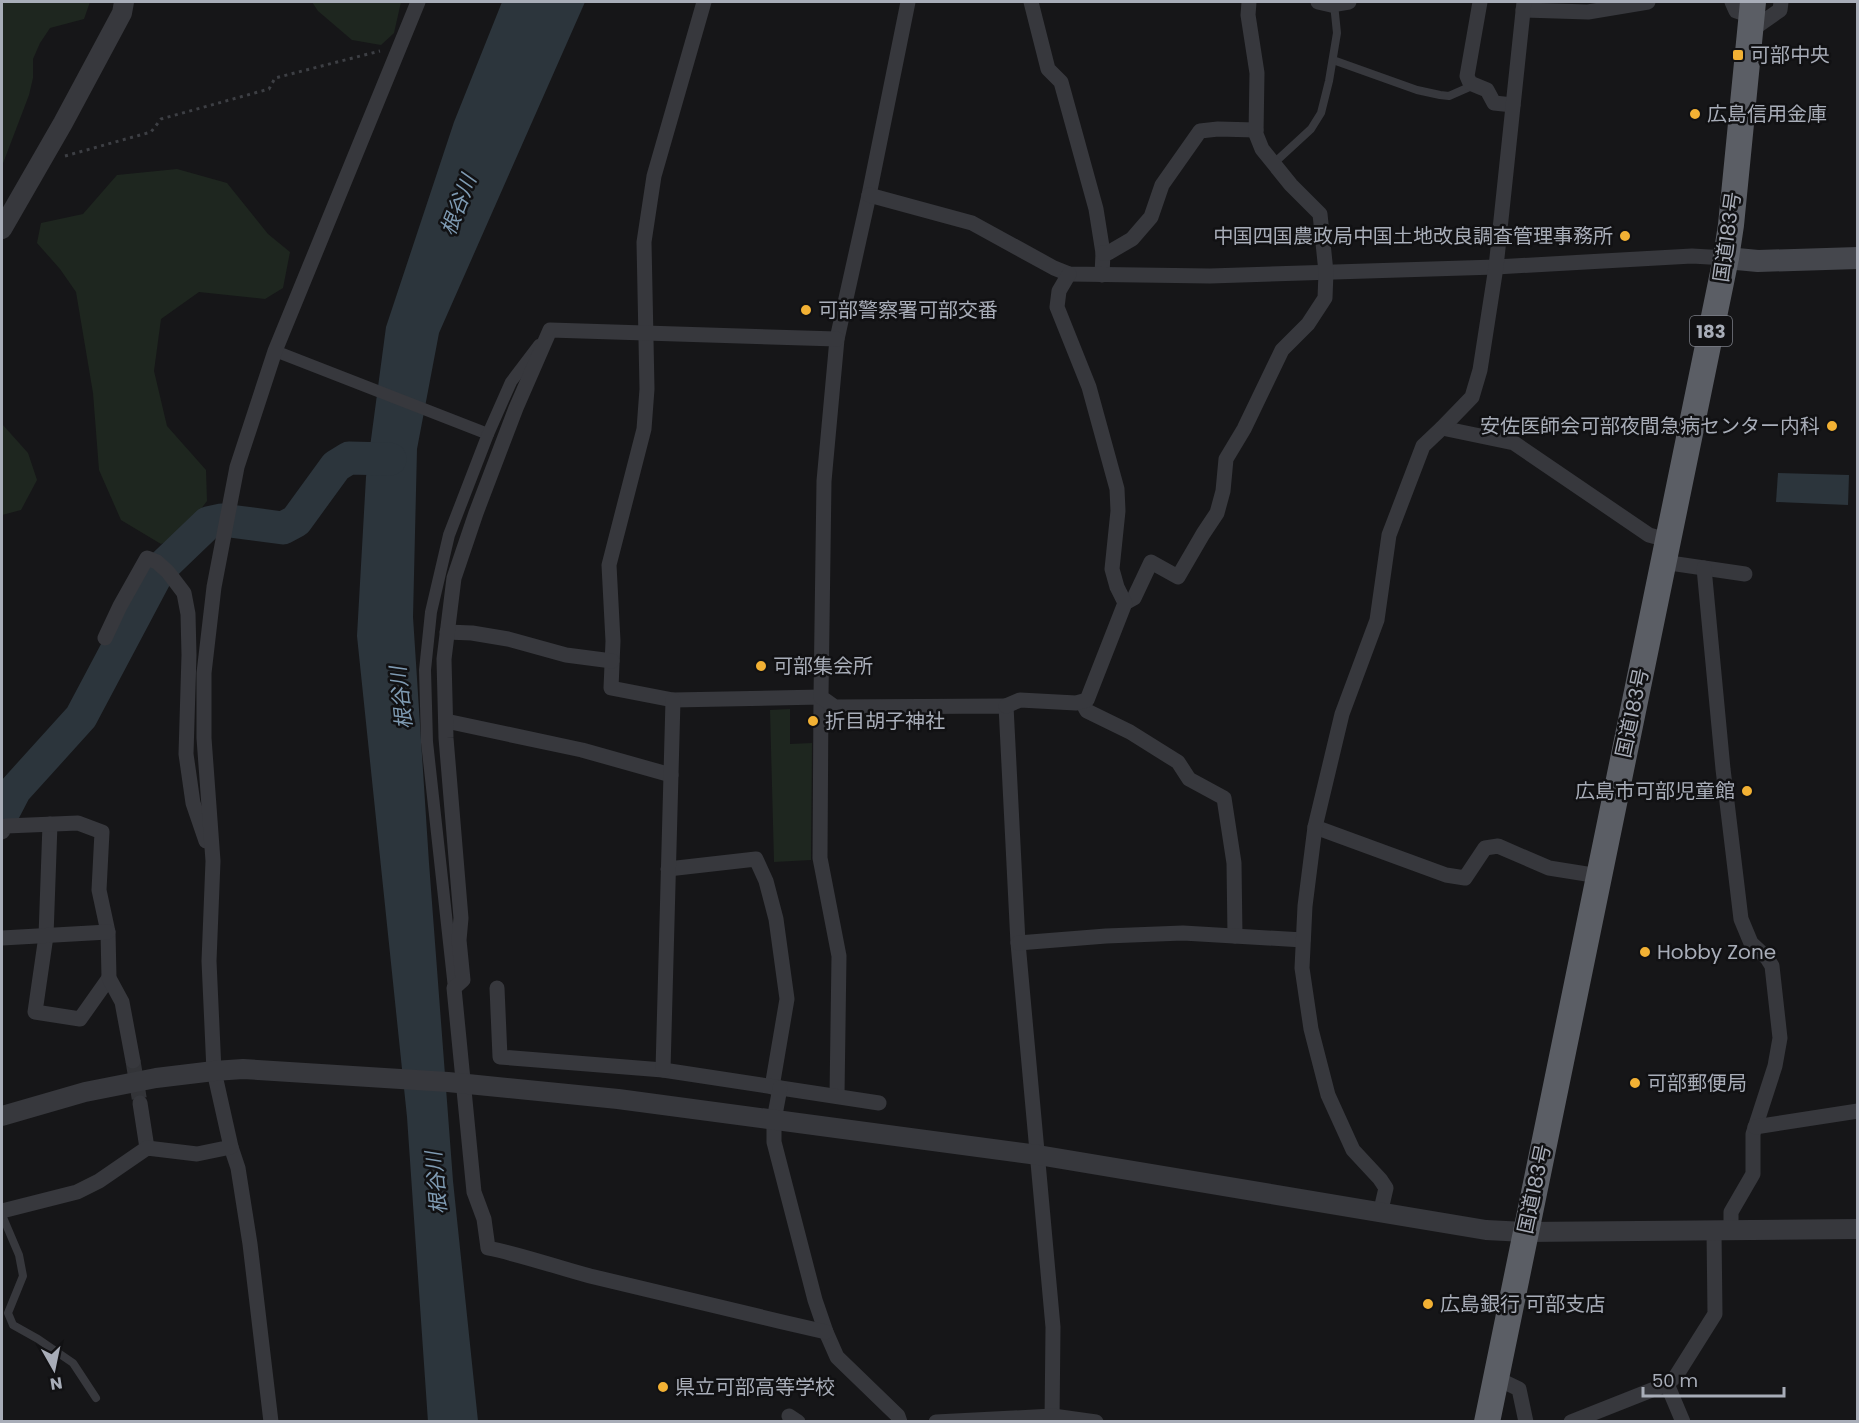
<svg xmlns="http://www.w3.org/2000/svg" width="1859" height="1423" font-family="Poppins,'Noto Sans JP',sans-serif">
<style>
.green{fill:#1e261f}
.water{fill:#2c353c}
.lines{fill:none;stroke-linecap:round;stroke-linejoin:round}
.river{stroke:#2c353c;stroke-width:33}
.minor-tunnel{stroke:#333438;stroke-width:15;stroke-dasharray:15 8;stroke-linecap:butt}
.path{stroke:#3d3f44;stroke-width:3;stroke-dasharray:3 4.5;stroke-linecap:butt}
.service{stroke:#37383d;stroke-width:8}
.pedestrian{stroke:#37383d;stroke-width:12}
.minor{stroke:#37383d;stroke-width:15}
.tertiary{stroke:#37383d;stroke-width:20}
.secondary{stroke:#45474d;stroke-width:22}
.trunk{stroke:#5b5e65;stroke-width:26}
.poi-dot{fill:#f2b134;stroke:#111113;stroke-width:2}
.labels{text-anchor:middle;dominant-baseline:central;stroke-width:5;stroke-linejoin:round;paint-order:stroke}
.shield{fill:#111113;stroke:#7b7e86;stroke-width:1.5}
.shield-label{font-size:18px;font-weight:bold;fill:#a8adb8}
.poi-label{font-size:20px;fill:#a8adb8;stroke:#111113;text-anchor:start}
.street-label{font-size:20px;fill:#a8adb8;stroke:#111113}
.water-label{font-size:21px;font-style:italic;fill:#7f9bb3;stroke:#111113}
</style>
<rect width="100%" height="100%" fill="#161618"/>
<!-- green -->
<g class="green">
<path d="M 2,2 L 90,2 L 84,19 L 50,28 L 40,43 L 33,59 L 33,78 L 29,95 L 2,166 Z"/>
<path d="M 312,2 L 401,2 L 394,33 L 381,45 L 352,40 L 318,11 Z"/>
<path d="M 177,169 L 227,183 L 268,234 L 290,252 L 283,288 L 265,299 L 199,292 L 161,319 L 154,371 L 167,426 L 206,470 L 207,501 L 181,535 L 161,544 L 121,520 L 99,470 L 93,393 L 76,292 L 60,269 L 37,243 L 41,223 L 83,214 L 117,175 Z"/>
<path d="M 2,424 L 28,453 L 37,480 L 21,510 L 2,515 Z"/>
<path d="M 790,709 L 790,744 L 812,743 L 811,860 L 774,862 L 770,710 Z"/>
</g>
<!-- water -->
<g class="water">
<path d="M 502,2 L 585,2 L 439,333 L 417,449 L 413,617 L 429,863 L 453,1181 L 478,1421 L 428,1422 L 407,1117 L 357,636 L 366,477 L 386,327 L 454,122 Z"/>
<path d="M 1778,473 L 1849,475 L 1848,505 L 1776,502 Z"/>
</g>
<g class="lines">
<!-- river -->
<path class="river" d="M 2,815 L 15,790 L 81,717 L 159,570 L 208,523 L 222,520 L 283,528 L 296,521 L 336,466 L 349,458 L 390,459"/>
<!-- minor-tunnel -->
<path class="minor-tunnel" d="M 133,1061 L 140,1103"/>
<!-- path -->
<path class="path" d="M 65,156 L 151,132 L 161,119 L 269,89 L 275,78 L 380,51"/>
<!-- service -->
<g class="service">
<path d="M 1333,60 L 1417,90 L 1440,95 L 1449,96 L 1474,85"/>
<path d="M 1273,164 L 1311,129 L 1321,113 L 1329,81 L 1337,33 L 1334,4"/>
<path d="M 2,1215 L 19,1255 L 23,1276 L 8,1313 L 13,1325 L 38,1339 L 73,1363 L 96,1398"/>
</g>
<!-- pedestrian -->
<g class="pedestrian">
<path d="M 275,351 L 488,434"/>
<path d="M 454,988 L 427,742 L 425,670 L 431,612 L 449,535 L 488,434 L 511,382 L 539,345"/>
</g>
<!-- minor -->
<g class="minor">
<path d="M 704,2 L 654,176 L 644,242 L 647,389 L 644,429 L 609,565 L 613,641 L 611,688 L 673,700 L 821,697 L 820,858 L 839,956 L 837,1096"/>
<path d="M 908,2 L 869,195 L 837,339 L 824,481 L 821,697 L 835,707 L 1006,706 L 1018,943 L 1053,1327 L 1052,1422"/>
<path d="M 1031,2 L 1048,69 L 1061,82 L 1096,209 L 1103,253 L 1102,275"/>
<path d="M 1318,2 L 1331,5 L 1349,2"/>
<path d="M 1480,2 L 1467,76 L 1470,83 L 1487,90 L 1494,103 L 1513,105"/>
<path d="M 1732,2 L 1736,11 L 1751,16"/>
<path d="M 1523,10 L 1588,12 L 1648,2"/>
<path d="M 1750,31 L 1780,10 L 1781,2"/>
<path d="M 869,195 L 972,223 L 1054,268 L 1069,274 L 1210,276 L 1496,267 L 1692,256 L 1726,258"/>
<path d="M 1103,253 L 1108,253 L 1132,239 L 1151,217 L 1162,185 L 1200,131 L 1218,129 L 1256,130"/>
<path d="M 1442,428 L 1514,443 L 1649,535 L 1667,540"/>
<path d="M 1663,562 L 1745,574"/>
<path d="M 1704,568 L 1723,769 L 1741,919 L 1751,943 L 1767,958 L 1772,966 L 1780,1038 L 1775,1066 L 1753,1134 L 1753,1174 L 1731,1212 L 1731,1230"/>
<path d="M 1125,603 L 1134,598 L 1151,562 L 1178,577 L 1203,534 L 1217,513 L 1223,491 L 1226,459 L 1244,429 L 1282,350 L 1308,324 L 1325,298 L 1326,272 L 1320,214 L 1291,185 L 1262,149 L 1256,134 L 1257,73 L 1248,15 L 1249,2"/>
<path d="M 447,632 L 472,633 L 508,639 L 566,655 L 612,661"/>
<path d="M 105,638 L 120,606 L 147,558 L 157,562 L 168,572 L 184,593 L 188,614 L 189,655 L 186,754 L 193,803 L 206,841"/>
<path d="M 1082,702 L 1087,711 L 1130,732 L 1178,762 L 1189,779 L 1224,798 L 1234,863 L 1235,936"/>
<path d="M 1006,706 L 1020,700 L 1076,703 L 1087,700 L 1125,603 L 1117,587 L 1112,569 L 1118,511 L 1117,489 L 1089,387 L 1057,307 L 1059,291 L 1069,274"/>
<path d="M 446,721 L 582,750 L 671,775"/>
<path d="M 50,824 L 46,936 L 35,1012 L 80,1019 L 109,978"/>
<path d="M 1315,827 L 1446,875 L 1465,878 L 1485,848 L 1498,846 L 1549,868 L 1599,876"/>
<path d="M 2,832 L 6,826 L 78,823 L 102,832 L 99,890 L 108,932 L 109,978 L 122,1002 L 133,1061"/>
<path d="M 668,869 L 756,859 L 766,881 L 776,919 L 787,999 L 772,1087"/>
<path d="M 2,938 L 108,932"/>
<path d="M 1018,943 L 1106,936 L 1183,933 L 1303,940"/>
<path d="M 497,988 L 500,1057 L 663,1070 L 879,1103"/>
<path d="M 663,1070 L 673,700"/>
<path d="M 780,1088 L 774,1120 L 774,1142 L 815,1300 L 826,1332 L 837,1357 L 898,1416 L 900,1422"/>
<path d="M 140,1103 L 147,1148"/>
<path d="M 1755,1127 L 1858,1111"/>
<path d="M 231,1147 L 238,1168 L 250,1244 L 271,1422"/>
<path d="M 2,1211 L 77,1192 L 99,1181 L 147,1148 L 197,1154 L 231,1147 L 214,1071 L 209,961 L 213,861 L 204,738 L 204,673 L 214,587 L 237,467 L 275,351 L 418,2"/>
<path d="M 1380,1214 L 1386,1188 L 1380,1179 L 1353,1150 L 1328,1095 L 1311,1029 L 1302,968 L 1305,906 L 1315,827 L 1342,714 L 1377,620 L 1389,535 L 1423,446 L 1442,428 L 1472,397 L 1480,370 L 1496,267 L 1524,2"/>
<path d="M 826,1332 C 747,1314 668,1295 590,1276 C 556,1267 523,1255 488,1248 L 484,1219 L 474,1192 L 454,988 L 463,980 L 459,940 L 461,918 L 446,738 L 444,659 L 454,578 L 476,513 L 516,408 L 550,330 L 837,339"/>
<path d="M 1496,1378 L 1519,1389 L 1526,1422"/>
<path d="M 1667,1384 L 1683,1422"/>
<path d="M 789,1416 L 798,1422"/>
<path d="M 936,1422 L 1053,1416 L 1096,1422"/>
<path d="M 1571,1422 L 1667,1384 L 1676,1376 L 1715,1314 L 1714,1231"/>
</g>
<!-- tertiary -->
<g class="tertiary">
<path d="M 2,229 L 63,123 L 122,13 L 124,2"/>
<path d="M 2,1116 L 85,1092 L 156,1078 L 214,1071 L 243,1069 L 448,1082 L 618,1099 L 1038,1155 L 1486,1230 L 1525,1232 L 1858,1229"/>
</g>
<!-- secondary -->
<path class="secondary" d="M 1726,258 L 1758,261 L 1858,258"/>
<!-- trunk -->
<path class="trunk" d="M 1487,1422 L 1726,258 L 1731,225 L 1753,2"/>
</g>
<!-- markers -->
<g class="poi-dot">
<rect x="1732" y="49" width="12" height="12" rx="3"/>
<circle cx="1695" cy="114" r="6"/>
<circle cx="1625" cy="236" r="6"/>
<circle cx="806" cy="310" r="6"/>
<circle cx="1832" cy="426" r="6"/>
<circle cx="761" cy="666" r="6"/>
<circle cx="813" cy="721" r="6"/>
<circle cx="1747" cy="791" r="6"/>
<circle cx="1645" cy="952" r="6"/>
<circle cx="1635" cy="1083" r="6"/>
<circle cx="1428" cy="1304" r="6"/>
<circle cx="663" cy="1387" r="6"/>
</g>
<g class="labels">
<!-- shield labels -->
<rect class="shield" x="1690" y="316" width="42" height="30" rx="4.5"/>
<g class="shield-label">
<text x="1711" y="331">183</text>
</g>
<!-- poi labels -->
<g class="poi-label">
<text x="1750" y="55">可部中央</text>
<text x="1707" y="114">広島信用金庫</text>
<text x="1613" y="236" text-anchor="end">中国四国農政局中国土地改良調査管理事務所</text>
<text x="818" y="310">可部警察署可部交番</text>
<text x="1820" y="426" text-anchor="end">安佐医師会可部夜間急病センター内科</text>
<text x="773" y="666">可部集会所</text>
<text x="825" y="721">折目胡子神社</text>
<text x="1735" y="791" text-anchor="end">広島市可部児童館</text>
<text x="1657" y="952">Hobby Zone</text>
<text x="1647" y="1083">可部郵便局</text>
<text x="1440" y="1304">広島銀行 可部支店</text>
<text x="675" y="1387">県立可部高等学校</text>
</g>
<!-- street labels -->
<g class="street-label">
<text transform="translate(1727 237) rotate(-82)">国道183号</text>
<text transform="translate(1632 713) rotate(-78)">国道183号</text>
<text transform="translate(1534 1189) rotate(-78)">国道183号</text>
</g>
<!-- water labels -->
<g class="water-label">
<text transform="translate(458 205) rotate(-69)">根谷川</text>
<text transform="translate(401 698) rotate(-96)">根谷川</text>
<text transform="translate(436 1183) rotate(-95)">根谷川</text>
</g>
</g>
<!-- border -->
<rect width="1859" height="1423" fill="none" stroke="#a8adb8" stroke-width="6"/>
<!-- north arrow -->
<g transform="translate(54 1369) rotate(171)" stroke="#111113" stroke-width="4.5" paint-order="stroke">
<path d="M0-4.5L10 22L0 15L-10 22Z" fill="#a8adb8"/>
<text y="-9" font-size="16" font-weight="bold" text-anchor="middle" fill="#a8adb8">N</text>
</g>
<!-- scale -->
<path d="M1643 1387v9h141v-9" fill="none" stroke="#a8adb8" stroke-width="3"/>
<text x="1652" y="1387" font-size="18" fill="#a8adb8" stroke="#111113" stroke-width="4.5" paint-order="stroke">50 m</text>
</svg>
